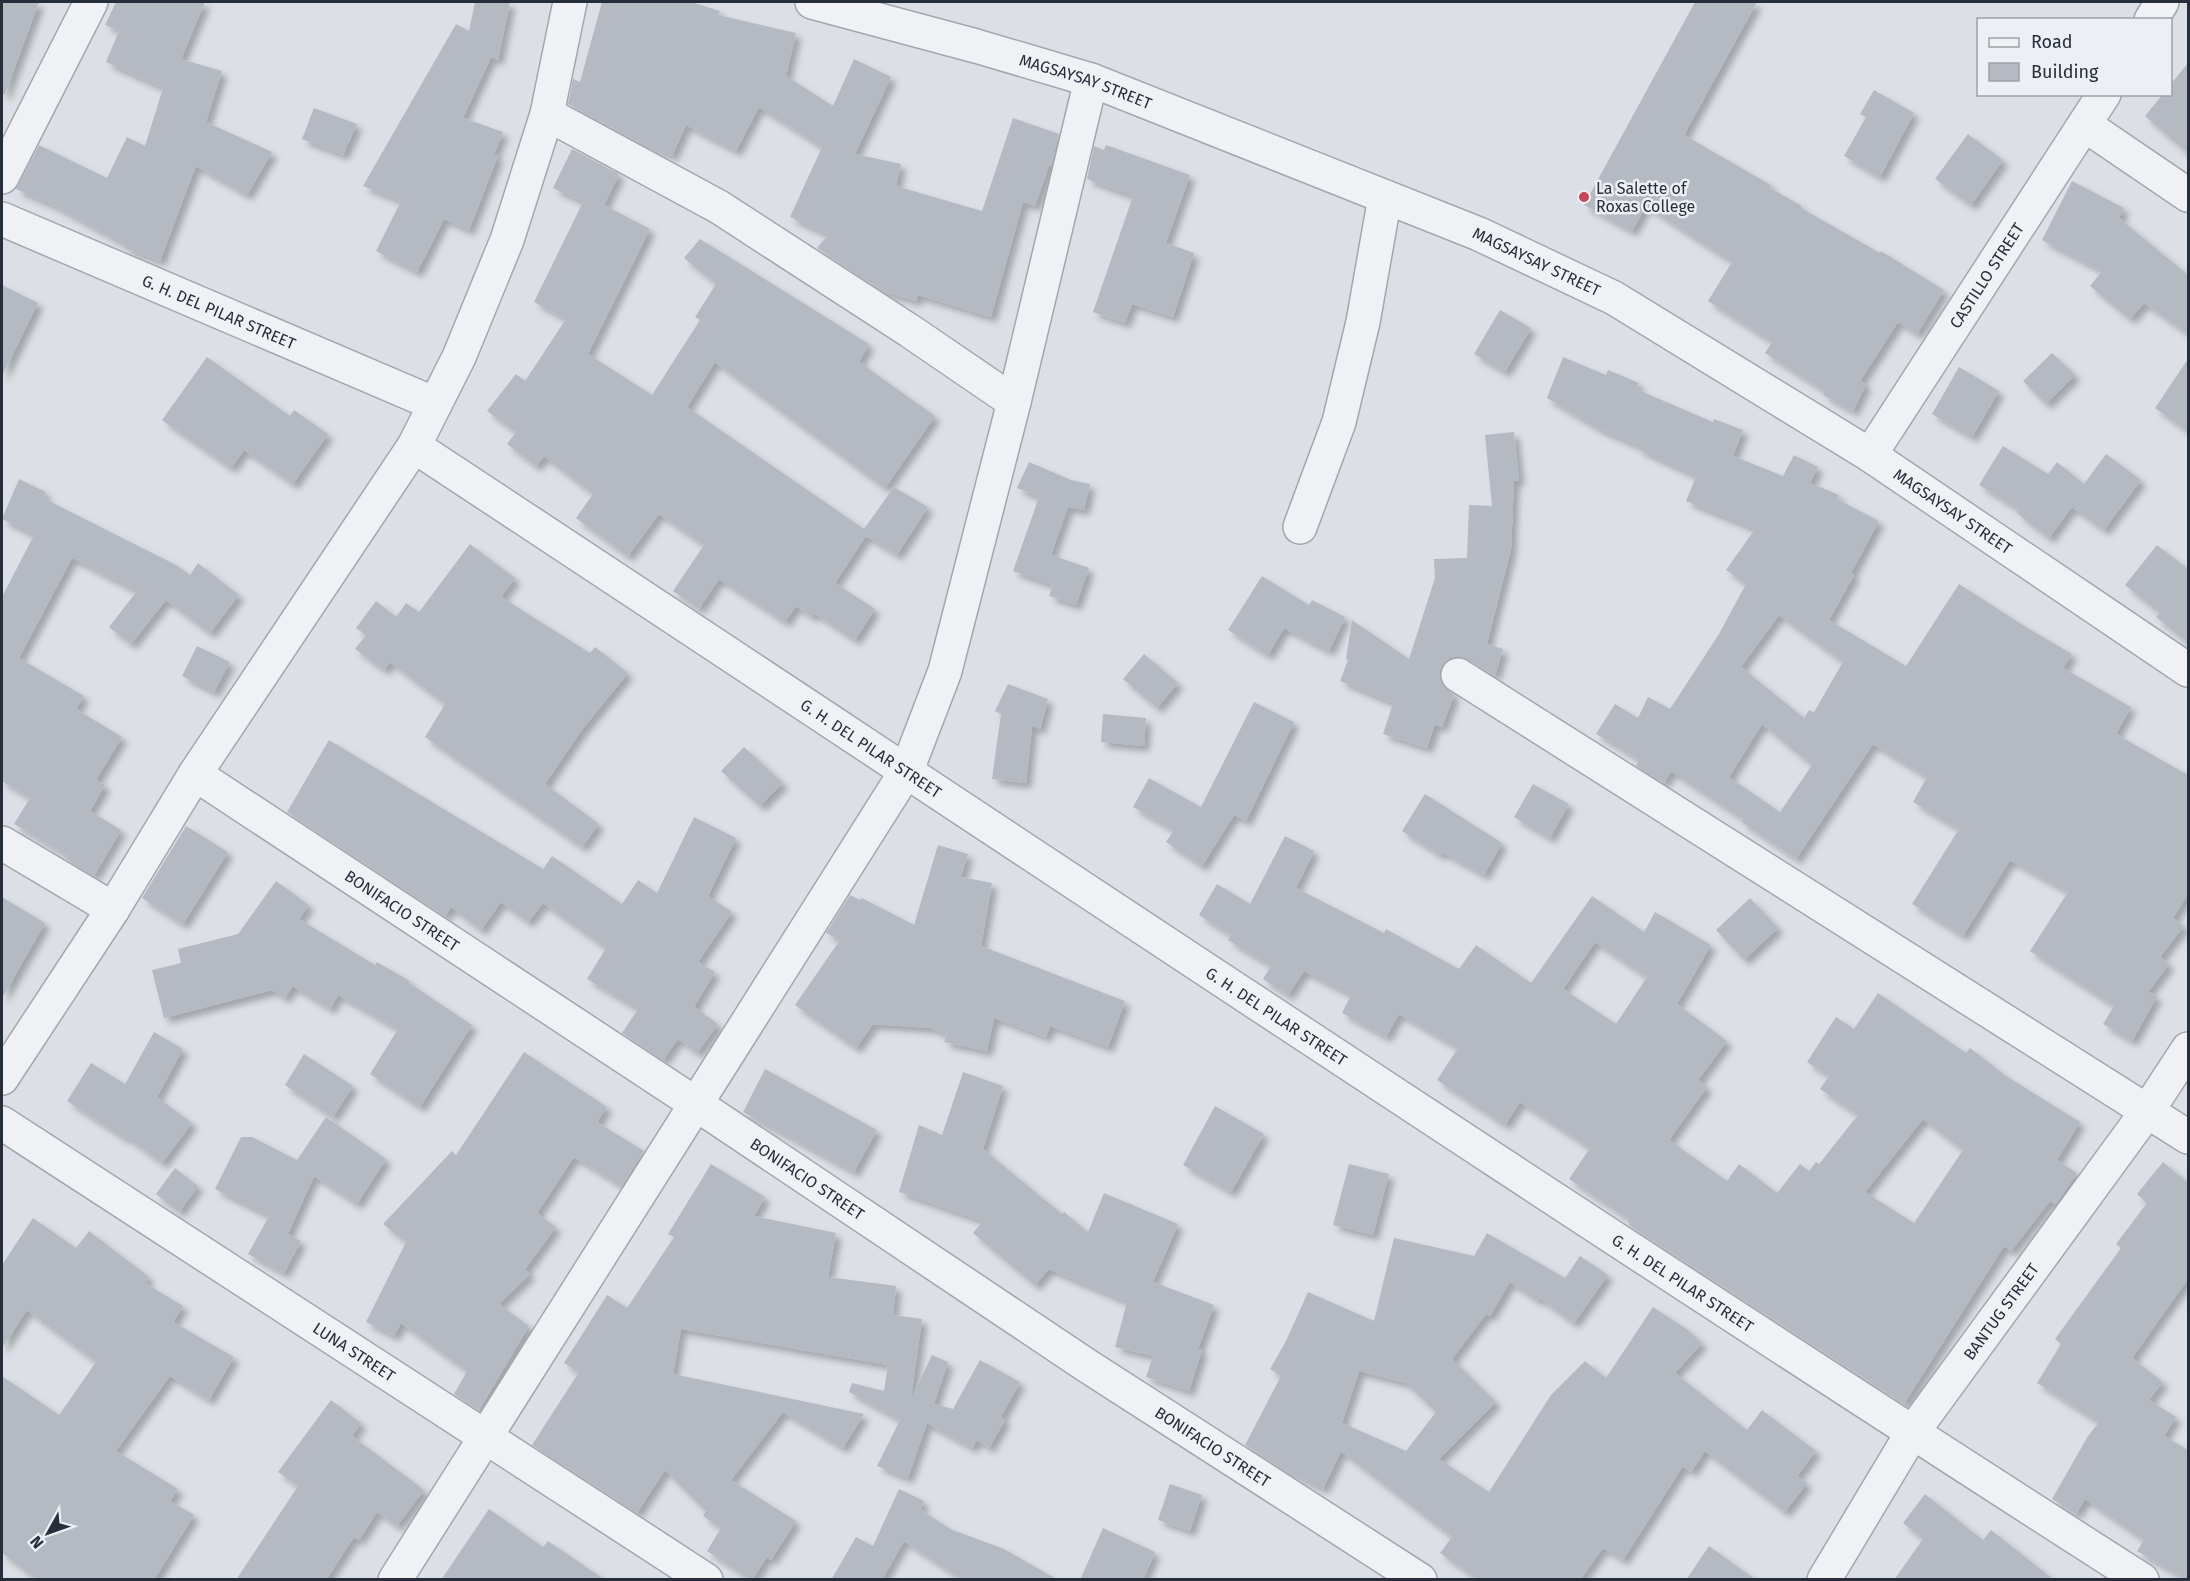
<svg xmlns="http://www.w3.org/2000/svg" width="2190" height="1581" font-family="'Fira Sans',sans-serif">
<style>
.building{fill:#b4b9c2;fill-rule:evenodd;filter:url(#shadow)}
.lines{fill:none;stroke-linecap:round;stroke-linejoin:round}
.minor-casing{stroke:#a2a7af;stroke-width:36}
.tertiary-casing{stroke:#a2a7af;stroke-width:36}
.minor{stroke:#eff1f4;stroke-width:33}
.tertiary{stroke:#eff1f4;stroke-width:33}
.poi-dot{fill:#c54759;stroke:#eceff3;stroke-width:2}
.labels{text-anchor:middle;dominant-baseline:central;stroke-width:5;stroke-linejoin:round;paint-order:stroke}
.street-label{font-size:16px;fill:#272e3b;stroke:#eceff3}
.poi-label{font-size:16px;fill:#272e3b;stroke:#eceff3;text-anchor:start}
</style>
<defs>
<filter id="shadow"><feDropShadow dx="5.5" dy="5.5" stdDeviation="3" flood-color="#0004"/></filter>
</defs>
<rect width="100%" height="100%" fill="#dce0e6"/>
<!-- building -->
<g class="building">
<path d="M 2,2 L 39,2 L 5,94 L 2,94 Z"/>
<path d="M 116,2 L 205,2 L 181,59 L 222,71 L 206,122 L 272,152 L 247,195 L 196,166 L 160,261 L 125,248 L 126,245 L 55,206 L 16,189 L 39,145 L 107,178 L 127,137 L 145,146 L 163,88 L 106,62 L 119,31 L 105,25 Z"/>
<path d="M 475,2 L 510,2 L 498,60 L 491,57 L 463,118 L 503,132 L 494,155 L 498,156 L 469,230 L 444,219 L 417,272 L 376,251 L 401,201 L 363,186 L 456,24 L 469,31 Z"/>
<path d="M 602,2 L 691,2 L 720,11 L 718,15 L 796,33 L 786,76 L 833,106 L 854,59 L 891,77 L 855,154 L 901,164 L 896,186 L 982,211 L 1013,118 L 1059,134 L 1051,166 L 1049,166 L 1035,206 L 1023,202 L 991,317 L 918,295 L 916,301 L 884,292 L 817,248 L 828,235 L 790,217 L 822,147 L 759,107 L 736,151 L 686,125 L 672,156 L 635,140 L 568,104 L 573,79 L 580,82 Z"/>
<path d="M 1695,2 L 1757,2 L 1684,135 L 1771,185 L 1770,188 L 1802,206 L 1801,208 L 1880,253 L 1881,251 L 1944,290 L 1917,334 L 1898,322 L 1860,381 L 1866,384 L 1853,411 L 1823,395 L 1825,391 L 1765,353 L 1772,342 L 1708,301 L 1732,262 L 1646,206 L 1632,231 L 1584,205 Z"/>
<path d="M 2188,63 L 2188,153 L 2145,116 L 2163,94 L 2170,94 L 2170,85 Z"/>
<path d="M 1874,90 L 1914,113 L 1880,177 L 1844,156 L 1866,117 L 1860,114 Z"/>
<path d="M 314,108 L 357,124 L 343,155 L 302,139 Z"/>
<path d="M 1968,134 L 2003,160 L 1971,205 L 1935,179 Z"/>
<path d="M 1106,145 L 1190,175 L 1166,243 L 1194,253 L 1173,317 L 1132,304 L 1125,323 L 1093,312 L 1133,196 L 1087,179 L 1094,146 L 1104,150 Z"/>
<path d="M 572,149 L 619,174 L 604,205 L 650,229 L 588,354 L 652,395 L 700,320 L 695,317 L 716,284 L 684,258 L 700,239 L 869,344 L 859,362 L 935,416 L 885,488 L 715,362 L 687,407 L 864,529 L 894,487 L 928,507 L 897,555 L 866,536 L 835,583 L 875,609 L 855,640 L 814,613 L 812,617 L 796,606 L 785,622 L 719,579 L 699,609 L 673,591 L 704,545 L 659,514 L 628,556 L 576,518 L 593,494 L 544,456 L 536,466 L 507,444 L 516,432 L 487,411 L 516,374 L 525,381 L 566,319 L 534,302 L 583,202 L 553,188 Z"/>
<path d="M 2072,181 L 2124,208 L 2119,218 L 2188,275 L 2188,334 L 2144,303 L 2130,319 L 2090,286 L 2102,271 L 2042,240 Z"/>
<path d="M 2,285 L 38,303 L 2,376 Z"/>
<path d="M 1500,310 L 1531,328 L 1505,372 L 1474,354 Z"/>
<path d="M 2052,353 L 2075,375 L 2046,404 L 2023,381 Z"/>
<path d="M 207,357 L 290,416 L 294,410 L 328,434 L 293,484 L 244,450 L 231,468 L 162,420 Z"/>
<path d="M 1563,357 L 1606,375 L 1608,370 L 1639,383 L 1636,389 L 1713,422 L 1714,419 L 1743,430 L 1733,456 L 1783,476 L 1794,455 L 1818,467 L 1810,483 L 1839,495 L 1837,499 L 1879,521 L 1851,573 L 1854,575 L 1829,620 L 1906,666 L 1959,584 L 2026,627 L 2072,654 L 2063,668 L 2131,707 L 2116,734 L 2188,775 L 2188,894 L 2173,918 L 2184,926 L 2160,957 L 2169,964 L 2148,992 L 2157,996 L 2132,1041 L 2103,1024 L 2114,1006 L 2030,951 L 2068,892 L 2010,860 L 1963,936 L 1912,904 L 1959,829 L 1913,802 L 1927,777 L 1873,744 L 1796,859 L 1742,822 L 1743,819 L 1671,771 L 1664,783 L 1636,766 L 1639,759 L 1596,734 L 1615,704 L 1638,718 L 1648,697 L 1670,709 L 1719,634 L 1746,584 L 1726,570 L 1755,529 L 1686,501 L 1696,476 L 1638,449 L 1639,446 L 1599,429 L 1547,398 ZM 1779,615 L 1843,662 L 1814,712 L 1809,710 L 1804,718 L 1741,667 ZM 1762,724 L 1812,765 L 1780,812 L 1729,777 Z"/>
<path d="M 2188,359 L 2188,431 L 2155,408 Z"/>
<path d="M 1959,367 L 1999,391 L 1972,437 L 1932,414 Z"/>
<path d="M 1514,432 L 1519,480 L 1514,481 L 1511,549 L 1487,644 L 1503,649 L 1495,676 L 1467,659 L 1459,656 L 1450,658 L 1442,666 L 1439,675 L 1442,684 L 1454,695 L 1442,727 L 1435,724 L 1427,748 L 1383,734 L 1393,703 L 1340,681 L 1348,660 L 1346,659 L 1352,620 L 1409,659 L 1435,578 L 1434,559 L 1467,558 L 1469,505 L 1492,506 L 1485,435 Z"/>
<path d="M 2003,446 L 2048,474 L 2057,462 L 2084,484 L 2106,454 L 2141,480 L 2104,530 L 2072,507 L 2049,538 L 2017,513 L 2020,510 L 1979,485 Z"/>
<path d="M 1029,462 L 1071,480 L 1090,484 L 1084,510 L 1068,507 L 1051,555 L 1089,568 L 1076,605 L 1049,596 L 1053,585 L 1013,571 L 1039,497 L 1017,488 Z"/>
<path d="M 19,479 L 46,492 L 43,498 L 176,565 L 190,575 L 198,563 L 239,595 L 210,633 L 166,600 L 131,644 L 109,627 L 137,591 L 72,558 L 19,658 L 84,696 L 76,709 L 122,737 L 96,780 L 105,785 L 90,811 L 121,830 L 94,876 L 66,859 L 68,856 L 14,824 L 30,798 L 2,781 L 2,597 L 34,535 L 2,519 Z"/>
<path d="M 470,544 L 515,578 L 501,597 L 590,653 L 595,647 L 628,673 L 581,731 L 545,784 L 599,824 L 582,847 L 425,737 L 445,704 L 390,662 L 384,670 L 355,649 L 366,635 L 356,628 L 376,601 L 396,617 L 406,603 L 419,612 Z"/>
<path d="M 2157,545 L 2188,569 L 2188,643 L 2156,617 L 2160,613 L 2125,585 Z"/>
<path d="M 1262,576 L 1309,605 L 1312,600 L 1345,617 L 1329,651 L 1284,628 L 1268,655 L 1228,630 Z"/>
<path d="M 197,646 L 230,662 L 214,692 L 182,676 Z"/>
<path d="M 1144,654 L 1178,683 L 1157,708 L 1123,679 Z"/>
<path d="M 1008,684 L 1048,699 L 1040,729 L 1032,726 L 1026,783 L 992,779 L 1001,714 L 995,711 Z"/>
<path d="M 1254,702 L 1294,722 L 1246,821 L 1234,815 L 1202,866 L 1166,842 L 1174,830 L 1133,807 L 1149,778 L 1201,807 Z"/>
<path d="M 1103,714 L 1146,718 L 1144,746 L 1101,742 Z"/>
<path d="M 329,740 L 543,869 L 552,856 L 622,904 L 638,880 L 657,893 L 694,817 L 736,838 L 708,896 L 732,912 L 698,962 L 715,972 L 694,1007 L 718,1024 L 697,1053 L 678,1039 L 663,1060 L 622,1033 L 638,1009 L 587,979 L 606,948 L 543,903 L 528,922 L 501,902 L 481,930 L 451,907 L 445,916 L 443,915 L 287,812 Z"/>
<path d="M 744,747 L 783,783 L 760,806 L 721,771 Z"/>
<path d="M 1533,784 L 1569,804 L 1550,838 L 1514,817 Z"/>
<path d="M 1425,794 L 1502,843 L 1484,875 L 1442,852 L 1440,855 L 1402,831 Z"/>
<path d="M 186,826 L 228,852 L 183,924 L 142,898 Z"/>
<path d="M 1285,836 L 1314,851 L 1296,888 L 1384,933 L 1386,929 L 1459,969 L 1476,945 L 1531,983 L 1592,896 L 1644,932 L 1655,912 L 1711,945 L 1677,1004 L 1727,1041 L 1698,1080 L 1707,1087 L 1669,1140 L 1727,1181 L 1739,1164 L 1777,1193 L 1800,1164 L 1809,1171 L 1816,1162 L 1819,1164 L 1858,1115 L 1820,1089 L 1829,1076 L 1807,1062 L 1836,1017 L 1854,1029 L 1878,993 L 1966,1053 L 1970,1048 L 2006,1076 L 2080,1122 L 2057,1160 L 2077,1173 L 2056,1204 L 2050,1201 L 2011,1251 L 2004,1246 L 1904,1404 L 1646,1236 L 1629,1225 L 1629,1219 L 1569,1179 L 1590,1148 L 1520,1102 L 1505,1125 L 1437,1080 L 1458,1048 L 1399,1014 L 1386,1037 L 1342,1013 L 1351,995 L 1304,971 L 1288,995 L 1263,979 L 1271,966 L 1228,940 L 1231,935 L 1199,915 L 1217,884 L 1250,904 ZM 1595,942 L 1647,977 L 1616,1024 L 1563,989 ZM 1923,1119 L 1963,1150 L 1914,1223 L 1865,1192 Z"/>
<path d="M 938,845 L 968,854 L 961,877 L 992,883 L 981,946 L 1125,1001 L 1108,1047 L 1050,1026 L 1046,1037 L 994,1018 L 987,1051 L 944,1042 L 947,1035 L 931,1028 L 873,1024 L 856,1048 L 795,1005 L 840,940 L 826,933 L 850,895 L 860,900 L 862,898 L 914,925 Z"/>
<path d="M 276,881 L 309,905 L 299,919 L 375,965 L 377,962 L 410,981 L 409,983 L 472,1025 L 420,1107 L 370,1074 L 398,1029 L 338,995 L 330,1009 L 293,986 L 285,998 L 272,990 L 164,1018 L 152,970 L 181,963 L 178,949 L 238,934 Z"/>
<path d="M 2,897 L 45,923 L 2,998 Z"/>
<path d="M 1750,898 L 1778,928 L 1744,960 L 1716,930 Z"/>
<path d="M 154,1032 L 183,1049 L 157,1097 L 192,1123 L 162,1163 L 125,1136 L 124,1138 L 67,1101 L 91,1063 L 125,1084 Z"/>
<path d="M 524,1052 L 607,1107 L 597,1122 L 644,1151 L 622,1186 L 574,1157 L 537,1213 L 556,1227 L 525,1269 L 530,1274 L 499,1304 L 529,1326 L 479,1410 L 454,1394 L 467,1371 L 401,1323 L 394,1336 L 366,1322 L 406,1242 L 383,1224 L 452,1151 L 456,1155 Z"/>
<path d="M 304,1054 L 353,1086 L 333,1117 L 285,1085 Z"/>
<path d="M 765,1069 L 877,1130 L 854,1172 L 743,1112 Z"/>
<path d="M 963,1072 L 1003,1086 L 983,1149 L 1062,1214 L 1064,1212 L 1088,1232 L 1104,1193 L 1178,1224 L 1153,1282 L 1214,1305 L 1198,1349 L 1202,1350 L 1189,1391 L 1146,1377 L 1153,1356 L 1115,1347 L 1127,1302 L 1049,1269 L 1035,1285 L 973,1233 L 983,1221 L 899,1192 L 919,1125 L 942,1135 Z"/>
<path d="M 1215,1106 L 1264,1134 L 1231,1192 L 1183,1165 Z"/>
<path d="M 326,1117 L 386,1159 L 357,1204 L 314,1176 L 288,1234 L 301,1241 L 284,1273 L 248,1254 L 269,1216 L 215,1189 L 241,1137 L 252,1137 L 297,1160 Z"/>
<path d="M 2163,1162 L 2188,1183 L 2188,1279 L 2132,1358 L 2163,1382 L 2149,1400 L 2176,1417 L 2164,1436 L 2188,1450 L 2188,1580 L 2137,1551 L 2144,1540 L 2085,1499 L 2076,1514 L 2052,1499 L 2088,1436 L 2099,1422 L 2037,1383 L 2061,1344 L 2055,1339 L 2121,1248 L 2116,1244 L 2147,1203 L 2137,1194 Z"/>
<path d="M 711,1164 L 765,1197 L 754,1216 L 836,1233 L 828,1277 L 896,1286 L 893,1315 L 922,1319 L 911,1398 L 932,1355 L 948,1362 L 934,1404 L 953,1409 L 980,1360 L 1020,1382 L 1001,1417 L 1005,1420 L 989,1448 L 977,1440 L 972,1448 L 927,1423 L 908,1478 L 877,1466 L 900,1420 L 849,1392 L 852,1383 L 884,1391 L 888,1365 L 681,1329 L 673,1374 L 864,1414 L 843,1448 L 783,1412 L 731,1480 L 796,1521 L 771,1560 L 767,1557 L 752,1580 L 707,1551 L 721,1528 L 703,1516 L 706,1511 L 665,1470 L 637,1513 L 532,1445 L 579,1372 L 564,1363 L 607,1295 L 627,1308 L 674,1237 L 668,1234 Z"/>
<path d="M 1349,1164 L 1389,1174 L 1373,1235 L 1333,1225 Z"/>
<path d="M 175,1168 L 198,1186 L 179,1212 L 156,1194 Z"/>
<path d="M 33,1218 L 76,1248 L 89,1231 L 149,1277 L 145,1283 L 183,1306 L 173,1322 L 234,1357 L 209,1400 L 170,1376 L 116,1451 L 178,1489 L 170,1501 L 194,1515 L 154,1580 L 38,1580 L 2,1553 L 2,1376 L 59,1415 L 96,1362 L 27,1310 L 2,1348 L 2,1265 Z"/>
<path d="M 1487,1233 L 1565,1278 L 1580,1256 L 1608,1275 L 1574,1323 L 1539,1298 L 1538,1301 L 1510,1282 L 1490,1316 L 1486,1314 L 1452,1359 L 1496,1402 L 1439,1459 L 1489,1492 L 1551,1395 L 1585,1361 L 1606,1378 L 1653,1307 L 1688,1330 L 1702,1343 L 1675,1373 L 1747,1430 L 1762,1410 L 1816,1451 L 1797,1476 L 1807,1483 L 1785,1512 L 1705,1451 L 1691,1472 L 1683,1466 L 1623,1560 L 1603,1548 L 1580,1580 L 1479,1580 L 1440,1553 L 1452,1537 L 1341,1451 L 1323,1489 L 1277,1466 L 1245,1445 L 1281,1376 L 1270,1369 L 1285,1343 L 1308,1292 L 1374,1321 L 1394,1238 L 1474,1256 ZM 1359,1371 L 1406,1383 L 1436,1412 L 1406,1451 L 1342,1423 Z"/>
<path d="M 331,1400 L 361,1423 L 352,1436 L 424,1490 L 397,1526 L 377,1512 L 359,1540 L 354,1537 L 326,1580 L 236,1580 L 298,1486 L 278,1472 Z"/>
<path d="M 1170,1484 L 1202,1495 L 1190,1531 L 1158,1520 Z"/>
<path d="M 899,1489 L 924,1501 L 920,1509 L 950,1529 L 1004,1549 L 1058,1580 L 963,1580 L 904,1541 L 882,1580 L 831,1580 L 856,1537 L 873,1546 Z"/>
<path d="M 1925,1494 L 1983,1540 L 1991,1530 L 2054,1580 L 1894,1580 L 1923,1539 L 1903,1523 Z"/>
<path d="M 489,1509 L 543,1547 L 548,1541 L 605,1580 L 441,1580 Z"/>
<path d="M 1103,1528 L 1155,1552 L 1143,1580 L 1080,1580 Z"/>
<path d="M 1709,1546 L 1756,1580 L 1686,1580 Z"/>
</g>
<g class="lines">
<defs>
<g id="minor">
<path d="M 2151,20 L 2162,2"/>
<path d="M 547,114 L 719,207 L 910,331 L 1014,402"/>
<path d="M 2085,125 L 2188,195"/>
<path d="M 2,177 L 91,2"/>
<path id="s1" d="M 2,219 L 435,404"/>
<path id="s2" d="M 414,446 C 989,825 1561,1208 2142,1580"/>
<path id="s3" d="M 1870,455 L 2104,94"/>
<path d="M 1300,527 L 1339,422 L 1363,322 L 1385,197"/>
<path d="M 1458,675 L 2188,1137"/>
<path id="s4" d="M 195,774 L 696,1104 L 1086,1365 L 1420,1580"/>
<path d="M 2,843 L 113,909"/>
<path id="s5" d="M 2,1123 L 706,1580"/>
</g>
<g id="tertiary">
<path id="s6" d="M 812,2 L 976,46 L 1091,80 L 1479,234 L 1614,298 L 1870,455 L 2188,670"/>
<path d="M 2,1078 L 113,909 L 195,774 L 414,446 L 459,357 L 507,240 L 547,114 L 570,2"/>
<path d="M 395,1580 L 907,770 L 945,671 L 1014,402 L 1091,80"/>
<path id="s7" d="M 1824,1580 L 1912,1433 L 2148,1110 L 2188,1049"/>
</g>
</defs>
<!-- minor casing -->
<use href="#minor" class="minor-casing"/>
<!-- tertiary casing -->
<use href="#tertiary" class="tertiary-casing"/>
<!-- minor -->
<use href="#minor" class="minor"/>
<!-- tertiary -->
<use href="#tertiary" class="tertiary"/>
</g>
<!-- markers -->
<circle class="poi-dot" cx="1584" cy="197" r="6"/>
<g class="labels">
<!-- street labels -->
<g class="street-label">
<text stroke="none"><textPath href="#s6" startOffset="285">MAGSAYSAY STREET</textPath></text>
<text stroke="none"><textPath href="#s6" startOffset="771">MAGSAYSAY STREET</textPath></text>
<text stroke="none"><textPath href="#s3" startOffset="214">CASTILLO STREET</textPath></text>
<text stroke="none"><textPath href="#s1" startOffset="236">G. H. DEL PILAR STREET</textPath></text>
<text stroke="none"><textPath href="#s6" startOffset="1257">MAGSAYSAY STREET</textPath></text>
<text stroke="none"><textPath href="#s2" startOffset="548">G. H. DEL PILAR STREET</textPath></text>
<text stroke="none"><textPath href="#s4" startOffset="248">BONIFACIO STREET</textPath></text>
<text stroke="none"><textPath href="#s2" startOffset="1034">G. H. DEL PILAR STREET</textPath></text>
<text stroke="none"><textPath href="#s4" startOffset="734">BONIFACIO STREET</textPath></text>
<text stroke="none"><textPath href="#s2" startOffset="1520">G. H. DEL PILAR STREET</textPath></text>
<text stroke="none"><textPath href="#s7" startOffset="322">BANTUG STREET</textPath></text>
<text stroke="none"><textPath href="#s5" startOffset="420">LUNA STREET</textPath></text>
<text stroke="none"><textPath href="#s4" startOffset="1220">BONIFACIO STREET</textPath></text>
</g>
<!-- poi labels -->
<g class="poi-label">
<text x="1596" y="188">La Salette of<tspan x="1596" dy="18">Roxas College</tspan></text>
</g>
</g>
<!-- border -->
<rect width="2190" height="1581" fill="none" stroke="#272e3b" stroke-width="6"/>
<!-- legend -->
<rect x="1977" y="18" width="195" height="78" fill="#eceff3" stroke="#9da2a9" stroke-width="1.5"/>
<rect x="1989" y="38" width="30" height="9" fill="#eff1f4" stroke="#9da2a9" stroke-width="1.5"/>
<text x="2031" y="48" font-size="18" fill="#272e3b">Road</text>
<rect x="1989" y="63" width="30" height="18" fill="#b4b9c2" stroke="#9da2a9" stroke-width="1.5"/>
<text x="2031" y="78" font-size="18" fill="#272e3b">Building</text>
<!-- north arrow -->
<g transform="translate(48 1533) rotate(230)" stroke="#eceff3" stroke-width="4.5" paint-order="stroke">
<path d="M0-4.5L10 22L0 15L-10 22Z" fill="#272e3b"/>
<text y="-9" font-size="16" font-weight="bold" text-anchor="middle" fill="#272e3b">N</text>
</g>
</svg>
